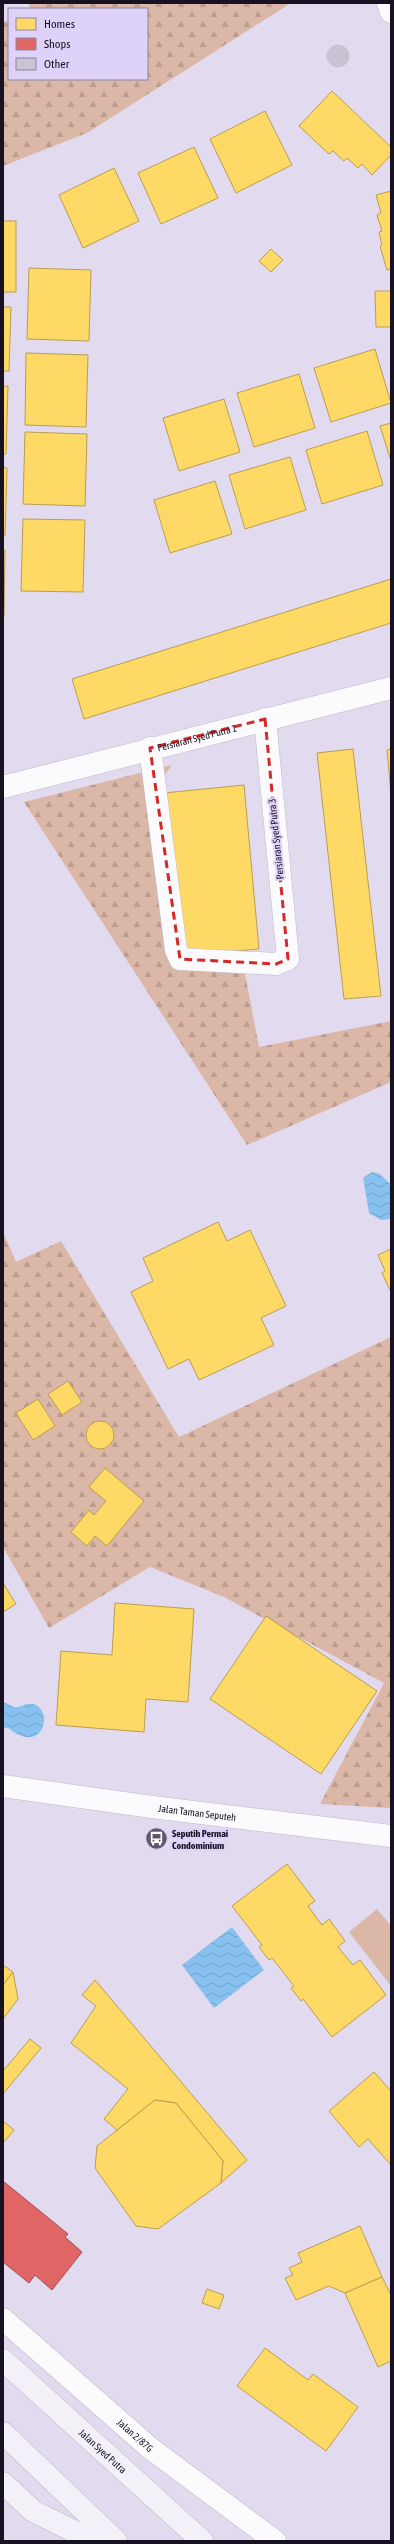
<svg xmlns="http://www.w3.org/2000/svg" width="394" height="2544" font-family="'Asap Condensed',sans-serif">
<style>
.forest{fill:url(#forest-firs)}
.pitch{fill:#dbb7a7}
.water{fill:url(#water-waves)}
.homes{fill:#ffd966;stroke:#b99d52}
.shops{fill:#e06666;stroke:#a44c52}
.building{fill:#cbc2d4;stroke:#cac1d2}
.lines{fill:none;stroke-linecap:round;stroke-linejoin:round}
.minor-casing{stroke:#beb8ca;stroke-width:23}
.major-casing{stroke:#b8b2c3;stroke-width:23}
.minor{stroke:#fbfafd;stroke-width:22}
.major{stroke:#f3f0f8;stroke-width:22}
.marked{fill:none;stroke:#d62828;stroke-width:3;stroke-dasharray:8 5;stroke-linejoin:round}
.labels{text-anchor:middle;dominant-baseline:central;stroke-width:4;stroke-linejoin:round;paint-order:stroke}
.street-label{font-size:10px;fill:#171122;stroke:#ded2f9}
.poi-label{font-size:10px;font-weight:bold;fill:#171122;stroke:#ded2f9;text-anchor:start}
</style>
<defs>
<pattern id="forest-firs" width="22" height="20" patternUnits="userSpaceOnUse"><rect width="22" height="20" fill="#dbb7a7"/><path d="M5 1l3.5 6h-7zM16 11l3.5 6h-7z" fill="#bb9c8f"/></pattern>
<pattern id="water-waves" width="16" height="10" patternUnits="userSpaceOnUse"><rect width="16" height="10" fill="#86c1ef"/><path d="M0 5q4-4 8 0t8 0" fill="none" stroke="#73a5cd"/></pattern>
</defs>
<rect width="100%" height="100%" fill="#e2dbf0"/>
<!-- forest -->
<g class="forest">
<path d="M 29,3 L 291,3 L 87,133 L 3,166 L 3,22 L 9,21 L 9,79 L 147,79 L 147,9 L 30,9 Z"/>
<path d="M 172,765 L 149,798 L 178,971 L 243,963 L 259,1047 L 391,1021 L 391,1082 L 247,1145 L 24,802 Z"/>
<path d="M 3,1232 L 16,1262 L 61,1241 L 179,1437 L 391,1337 L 391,1808 L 320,1804 L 384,1683 L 224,1597 L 150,1567 L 49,1628 L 3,1547 Z"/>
</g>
<!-- pitch -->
<path class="pitch" d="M 377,1909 L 391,1926 L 391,1986 L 349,1932 Z"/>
<!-- water -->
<g class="water">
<path d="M 372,1172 L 380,1174 L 391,1185 L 391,1219 L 381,1220 L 369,1213 L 363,1178 Z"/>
<path d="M 3,1702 C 6,1703 11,1706 14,1707 C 22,1708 27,1701 36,1705 C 54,1715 41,1755 8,1728 L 3,1728 Z"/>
<path d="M 232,1927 L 264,1970 L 214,2008 L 182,1965 Z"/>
</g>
<!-- homes -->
<g class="homes">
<path d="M 332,91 L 391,147 L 391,155 L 372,175 L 362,164 L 358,168 L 347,158 L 344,161 L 333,151 L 329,154 L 299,126 Z"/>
<path d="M 265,111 L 292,165 L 236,193 L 210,139 Z"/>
<path d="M 194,147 L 218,198 L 161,224 L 138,173 Z"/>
<path d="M 114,168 L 139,221 L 83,248 L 59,195 Z"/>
<path d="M 391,191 L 391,269 L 387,270 L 380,246 L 382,245 L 379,232 L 382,231 L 377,215 L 381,213 L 376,195 Z"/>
<rect x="3" y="221" width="13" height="71"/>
<path d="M 271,249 L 283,260 L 271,272 L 259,261 Z"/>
<path d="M 29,268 L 91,270 L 89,341 L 27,339 Z"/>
<path d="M 375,291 L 391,291 L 391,327 L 376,327 Z"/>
<path d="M 3,307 L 11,307 L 9,371 L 3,371 Z"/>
<path d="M 375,349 L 391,403 L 331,422 L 314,368 Z"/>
<path d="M 26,353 L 88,355 L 86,427 L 25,425 Z"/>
<path d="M 299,374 L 315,428 L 254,447 L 237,393 Z"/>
<path d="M 3,386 L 8,386 L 6,454 L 3,454 Z"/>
<path d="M 224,399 L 240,452 L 179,471 L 163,418 Z"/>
<path d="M 391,423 L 391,461 L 380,426 Z"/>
<path d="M 367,431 L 383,485 L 322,504 L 306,450 Z"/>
<path d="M 25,432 L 87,434 L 85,506 L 23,504 Z"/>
<path d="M 290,457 L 306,510 L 245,529 L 229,475 Z"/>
<path d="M 3,467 L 7,468 L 5,536 L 3,536 Z"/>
<path d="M 215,481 L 232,534 L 170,553 L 154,500 Z"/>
<path d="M 23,519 L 85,520 L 83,592 L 21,591 Z"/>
<path d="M 3,550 L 5,550 L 4,616 L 3,616 Z"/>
<path d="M 391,579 L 391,623 L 84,719 L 72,679 Z"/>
<path d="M 353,749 L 381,996 L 344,999 L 317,753 Z"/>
<path d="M 391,749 L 391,794 L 387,750 Z"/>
<path d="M 244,785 L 259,949 L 179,956 L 164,793 Z"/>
<path d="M 218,1222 L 227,1241 L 250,1230 L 286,1306 L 261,1318 L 274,1345 L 199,1380 L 189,1359 L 168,1369 L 131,1292 L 153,1281 L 143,1258 Z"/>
<path d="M 391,1249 L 391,1292 L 382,1273 L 385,1271 L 378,1255 Z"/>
<path d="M 68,1381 L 82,1402 L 62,1415 L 48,1394 Z"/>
<path d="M 38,1399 L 55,1426 L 33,1440 L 16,1413 Z"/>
<circle cx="100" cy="1435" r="14"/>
<path d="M 105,1468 L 144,1501 L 107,1546 L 95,1536 L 87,1546 L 71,1532 L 89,1510 L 94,1515 L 106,1501 L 89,1487 Z"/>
<path d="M 3,1583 L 16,1604 L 3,1612 Z"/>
<path d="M 115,1603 L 194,1609 L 188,1702 L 146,1699 L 144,1732 L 56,1725 L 61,1651 L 112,1655 Z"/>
<path d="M 266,1616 L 377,1691 L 321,1774 L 210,1699 Z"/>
<path d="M 287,1864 L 315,1901 L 308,1906 L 322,1925 L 329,1919 L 345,1941 L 338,1947 L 353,1965 L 360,1960 L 386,1995 L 332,2037 L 303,1999 L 301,2001 L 291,1988 L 294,1986 L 272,1958 L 269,1960 L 259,1947 L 262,1945 L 232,1906 Z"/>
<path d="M 3,1965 L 13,1972 L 3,1985 Z"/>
<path d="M 13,1972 L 18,1999 L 3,2019 L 3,1985 Z"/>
<path d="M 95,1980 L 247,2160 L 221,2183 L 223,2161 L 176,2103 L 155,2100 L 117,2130 L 104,2119 L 128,2089 L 71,2043 L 96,2006 L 82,1995 Z"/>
<path d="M 30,2039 L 41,2048 L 3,2094 L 3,2071 Z"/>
<path d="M 374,2072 L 391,2091 L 391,2165 L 368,2139 L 359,2147 L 329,2111 Z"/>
<path d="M 155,2100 L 176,2103 L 223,2161 L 221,2183 L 158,2229 L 136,2226 L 95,2168 L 97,2146 Z"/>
<path d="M 3,2121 L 14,2130 L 3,2143 Z"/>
<path d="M 360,2226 L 382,2277 L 345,2293 L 329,2286 L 296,2300 L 285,2278 L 293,2275 L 289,2268 L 302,2262 L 298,2253 Z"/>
<path d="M 382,2277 L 391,2295 L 391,2361 L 378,2367 L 345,2293 Z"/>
<path d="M 207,2289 L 224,2295 L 219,2309 L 202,2303 Z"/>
<path d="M 265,2348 L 308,2380 L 313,2374 L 358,2407 L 326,2451 L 237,2386 Z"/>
</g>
<!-- shops -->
<path class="shops" d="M 3,2181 L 68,2234 L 65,2237 L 82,2252 L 52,2290 L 35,2275 L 29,2283 L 3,2262 Z"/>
<!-- building -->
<circle class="building" cx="338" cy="56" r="11"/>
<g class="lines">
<defs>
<g id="minor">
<path d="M 388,3 L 391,12"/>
<path d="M 150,748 L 176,950 L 180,959 L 276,964 L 288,959 L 265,719"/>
<path id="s1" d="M 3,787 L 391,688"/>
<path id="s2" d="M 3,1786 L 152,1807 L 391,1836"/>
<path id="s3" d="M 3,2319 L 150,2448 L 275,2541"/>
</g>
<g id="major">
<path id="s4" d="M 3,2360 L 202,2541"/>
<path d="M 3,2433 L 116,2541"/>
<path d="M 3,2483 L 33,2511 L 94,2541"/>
</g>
</defs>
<!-- minor casing -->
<use href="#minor" class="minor-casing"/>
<!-- major casing -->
<use href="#major" class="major-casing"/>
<!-- minor -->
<use href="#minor" class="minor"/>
<!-- major -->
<use href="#major" class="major"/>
</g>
<!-- marked area -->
<path class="marked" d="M 265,719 L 288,959 L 276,964 L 180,959 L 150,748 Z"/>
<!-- icons -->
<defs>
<symbol id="bus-disc" viewBox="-11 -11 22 22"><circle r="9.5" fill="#5e586a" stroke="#ded2f9"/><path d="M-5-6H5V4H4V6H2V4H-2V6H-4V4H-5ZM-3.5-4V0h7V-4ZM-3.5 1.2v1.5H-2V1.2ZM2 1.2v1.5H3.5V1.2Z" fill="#fff"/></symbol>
</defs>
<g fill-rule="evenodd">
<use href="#bus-disc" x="144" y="1826" width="25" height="25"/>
</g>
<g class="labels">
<!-- street labels -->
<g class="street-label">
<text stroke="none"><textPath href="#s1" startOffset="200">Persiaran Syed Putra 1</textPath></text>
<text transform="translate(276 839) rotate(-96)">Persiaran Syed Putra 3</text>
<text stroke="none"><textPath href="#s2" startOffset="196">Jalan Taman Seputeh</textPath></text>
<text stroke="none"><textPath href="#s3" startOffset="176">Jalan 2/87G</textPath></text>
<text stroke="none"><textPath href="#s4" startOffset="135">Jalan Syed Putra</textPath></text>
</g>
<!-- poi labels -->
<g class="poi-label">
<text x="172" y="1833">Seputih Permai<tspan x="172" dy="12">Condominium</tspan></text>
</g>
</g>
<!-- border -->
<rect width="394" height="2544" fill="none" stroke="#171122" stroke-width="8"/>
<!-- legend -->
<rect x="8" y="8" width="140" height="72" fill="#ded2f9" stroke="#8e85a3"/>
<rect x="16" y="18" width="20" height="12" fill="#ffd966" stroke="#8e85a3"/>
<text x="44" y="28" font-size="12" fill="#171122">Homes</text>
<rect x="16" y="38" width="20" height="12" fill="#e06666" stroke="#8e85a3"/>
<text x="44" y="48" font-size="12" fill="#171122">Shops</text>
<rect x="16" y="58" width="20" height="12" fill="#cbc2d4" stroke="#8e85a3"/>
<text x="44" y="68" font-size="12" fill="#171122">Other</text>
</svg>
